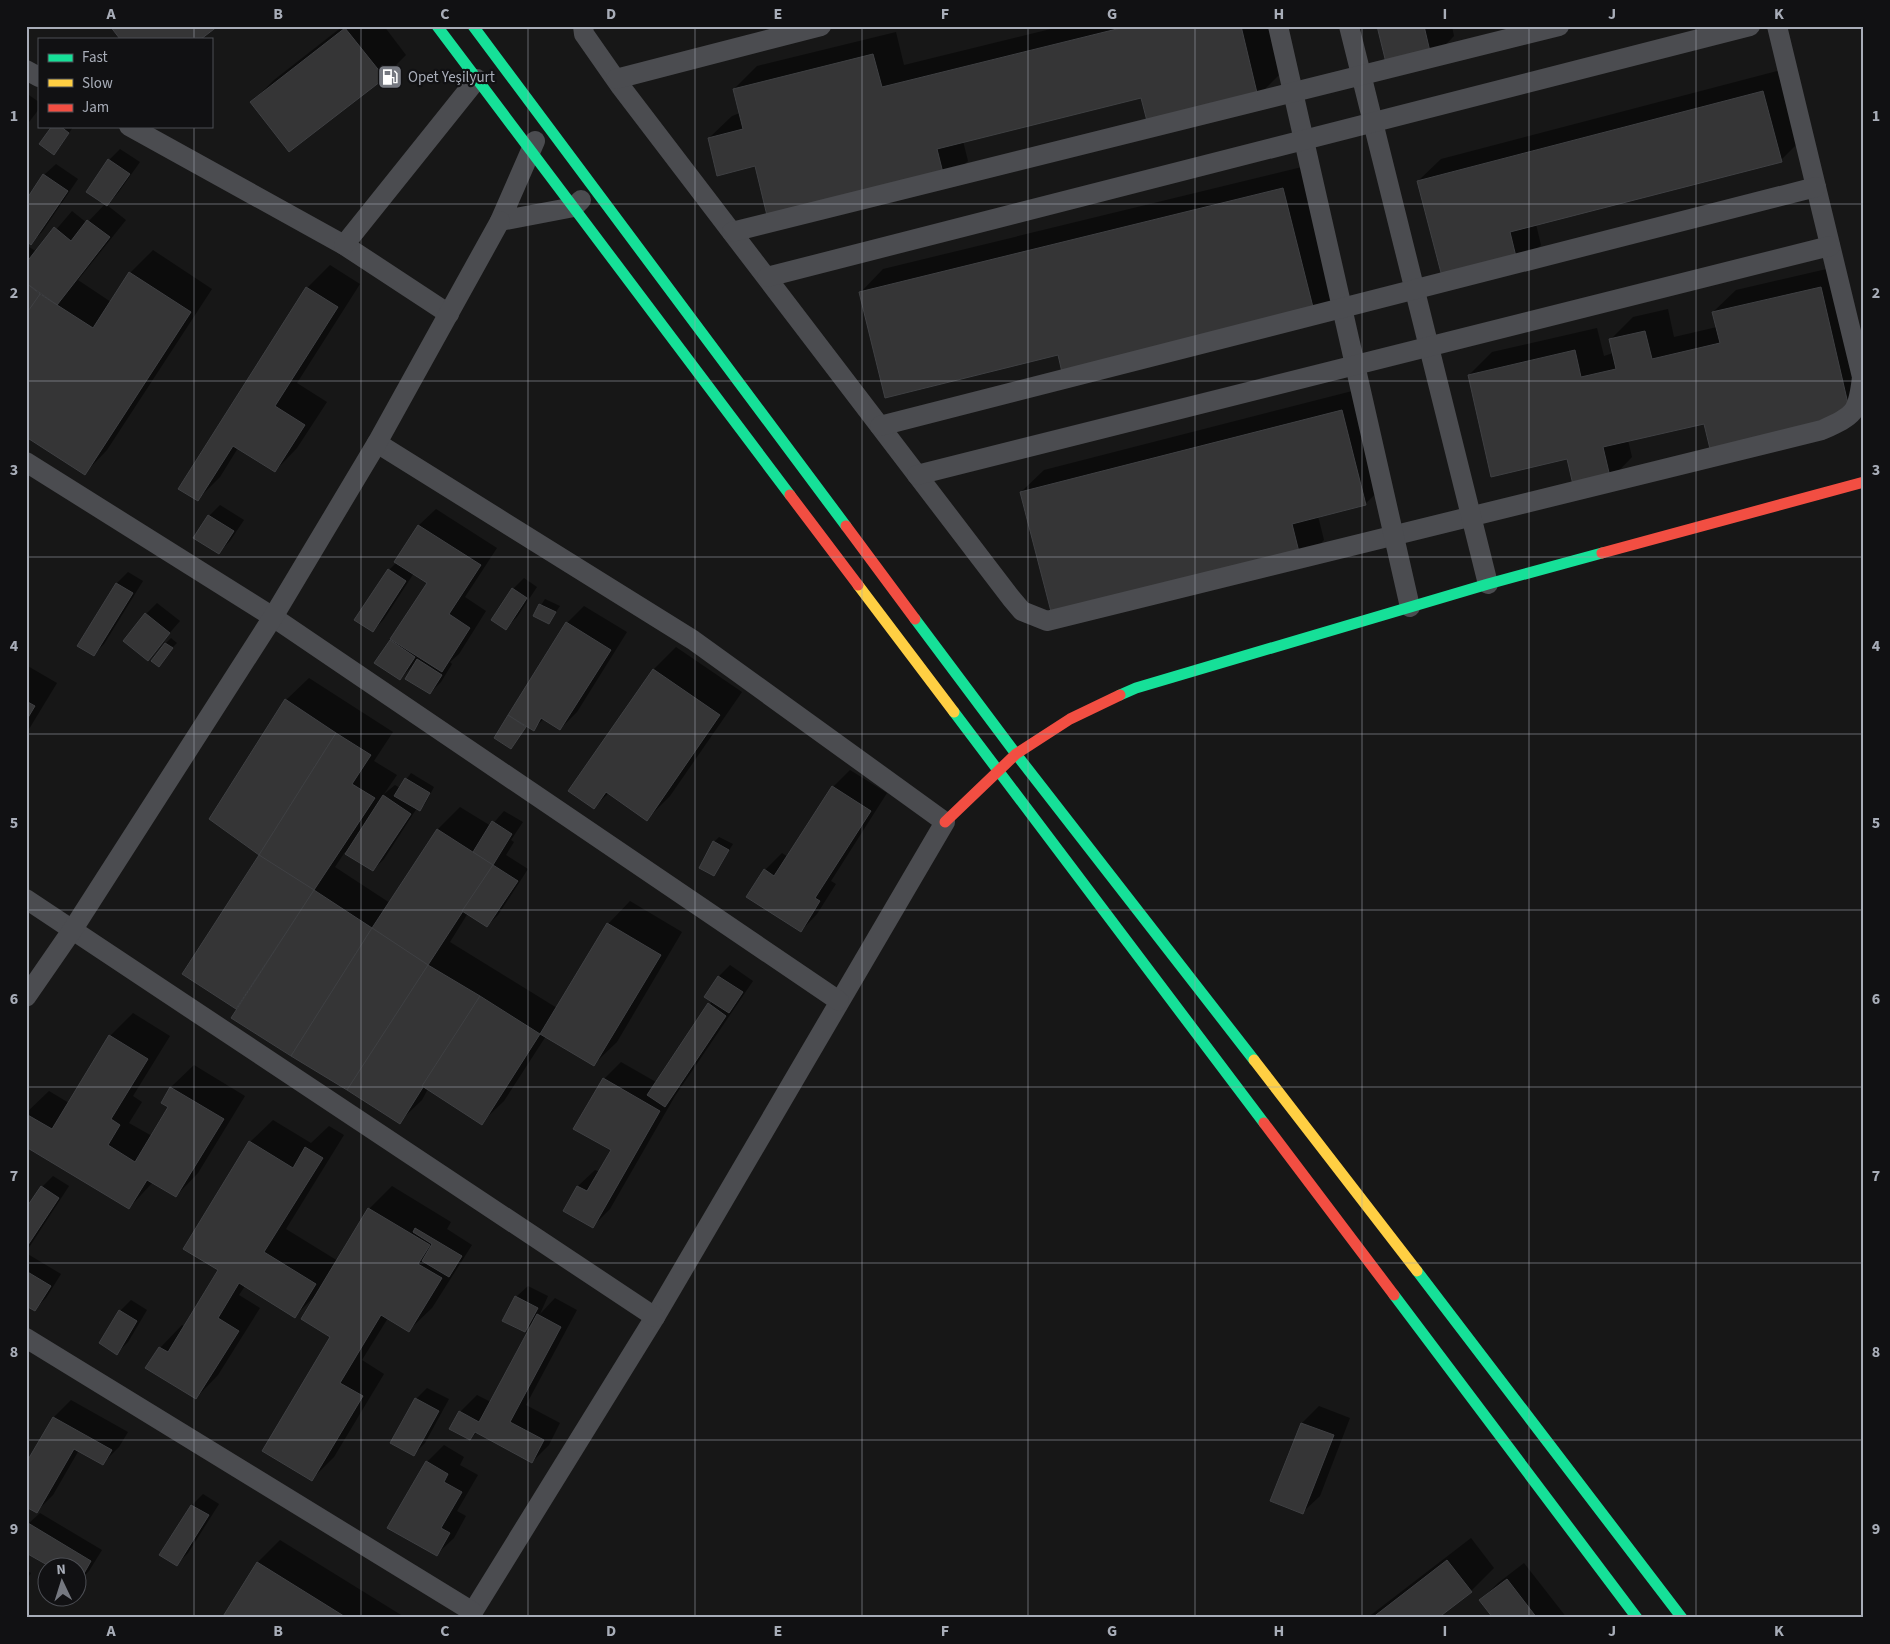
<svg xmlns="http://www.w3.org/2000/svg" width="1890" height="1644" font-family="'Source Sans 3',sans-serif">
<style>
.shadow{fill:#0007}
.building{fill:#353536;stroke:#3f4043}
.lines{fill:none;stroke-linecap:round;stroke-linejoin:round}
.street{stroke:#4b4c50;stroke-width:20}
.fast{stroke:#16e098;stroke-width:11}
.slow{stroke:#ffcf43;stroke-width:11}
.jam{stroke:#f24e42;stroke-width:11}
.grid{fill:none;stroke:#a8adb8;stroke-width:1;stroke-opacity:0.55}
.labels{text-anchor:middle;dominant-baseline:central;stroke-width:4.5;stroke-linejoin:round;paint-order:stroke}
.poi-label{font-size:15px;fill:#a8adb8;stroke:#111113;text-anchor:start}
.neatline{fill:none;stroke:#a8adb8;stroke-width:2}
.grid-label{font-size:16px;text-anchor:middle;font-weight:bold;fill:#a8adb8}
</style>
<rect width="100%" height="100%" fill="#171717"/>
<!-- shadow -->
<g class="shadow">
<path d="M 343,26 L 384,26 L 406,55 L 384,77 L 252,102 L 274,80 Z"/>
<path d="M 1063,26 L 1268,26 L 1280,74 L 1258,96 L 1142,97 L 963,141 L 968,161 L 945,184 L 755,165 L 709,138 L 732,116 L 740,113 L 734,89 L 757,66 L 896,32 L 904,65 Z"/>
<path d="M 1378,26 L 1452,26 L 1454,36 L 1432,59 Z"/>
<path d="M 1785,69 L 1803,138 L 1781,160 L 1536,224 L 1541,245 L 1519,268 L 1418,181 L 1441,159 Z"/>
<path d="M 26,93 L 39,102 L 39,109 L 26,126 Z"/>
<path d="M 53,126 L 73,127 L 59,148 Z"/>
<path d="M 120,149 L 140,162 L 118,193 L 107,205 L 126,220 L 78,280 L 111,302 L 130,273 L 153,250 L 212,289 L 107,450 L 85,473 L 26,435 L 26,245 L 37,252 L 72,211 L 87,223 L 106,203 L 109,160 Z"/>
<path d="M 56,164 L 78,179 L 42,232 L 31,243 L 44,175 Z"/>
<path d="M 1306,166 L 1338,296 L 1315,318 L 1058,354 L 861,292 L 883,269 Z"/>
<path d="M 330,265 L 360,284 L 297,383 L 327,402 L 297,448 L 275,471 L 238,448 L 220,477 L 197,500 L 180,488 L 307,288 Z"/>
<path d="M 1844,265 L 1864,407 L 1705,423 L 1628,440 L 1632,457 L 1610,480 L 1568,458 L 1469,375 L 1492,352 L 1597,328 L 1604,356 L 1613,353 L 1610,340 L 1633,317 L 1668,309 L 1674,337 L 1717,327 L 1713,312 L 1736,290 Z"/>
<path d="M 1364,388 L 1388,482 L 1365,504 L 1318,516 L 1324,540 L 1302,562 L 1021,492 L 1044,470 Z"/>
<path d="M 220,505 L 244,520 L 230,541 L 219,552 L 209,516 Z"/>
<path d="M 436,509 L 497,548 L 465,597 L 486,611 L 459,654 L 450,662 L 452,664 L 441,682 L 430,693 L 413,665 L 400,679 L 376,663 L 429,582 L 414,573 L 384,619 L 373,631 L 389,570 L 397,562 L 419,525 Z"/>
<path d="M 128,572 L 143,581 L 104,644 L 93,655 L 78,645 L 117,583 Z"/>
<path d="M 524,578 L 537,587 L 517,617 L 506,628 L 513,589 Z"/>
<path d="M 545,599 L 560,606 L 549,622 L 535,615 Z"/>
<path d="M 157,603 L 180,621 L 147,659 L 146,614 Z"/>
<path d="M 584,606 L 627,632 L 577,712 L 560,729 L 544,719 L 533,729 L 527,725 L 511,748 L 496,737 L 567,623 Z"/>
<path d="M 171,638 L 177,643 L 173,647 L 166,643 Z"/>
<path d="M 676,647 L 742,692 L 670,796 L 647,819 L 609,793 L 594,807 L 570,791 L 654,669 Z"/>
<path d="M 26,665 L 57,683 L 26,734 Z"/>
<path d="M 309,678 L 393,732 L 374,761 L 397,775 L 384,794 L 395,785 L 400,788 L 411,773 L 434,787 L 425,804 L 419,809 L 417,808 L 384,859 L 373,870 L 345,852 L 335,867 L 390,903 L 438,829 L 460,807 L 491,826 L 504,811 L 523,822 L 511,840 L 514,842 L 506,855 L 528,869 L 498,915 L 487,926 L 468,913 L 450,942 L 557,1008 L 608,924 L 630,901 L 682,932 L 617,1042 L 594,1064 L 546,1036 L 504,1101 L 481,1123 L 428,1089 L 422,1100 L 399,1122 L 238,1009 L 184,974 L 261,854 L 286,700 Z"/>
<path d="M 850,770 L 887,793 L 831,881 L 836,884 L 817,914 L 801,931 L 765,870 L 782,853 L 788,857 L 833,787 Z"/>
<path d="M 719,837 L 733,844 L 714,874 L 714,842 Z"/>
<path d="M 730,965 L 753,981 L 675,1096 L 610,1209 L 593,1226 L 578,1186 L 595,1170 L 600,1172 L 612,1150 L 604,1079 L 621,1062 L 656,1082 L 712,1001 L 706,997 L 719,976 Z"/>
<path d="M 133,1013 L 170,1036 L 133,1096 L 142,1102 L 129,1123 L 152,1136 L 170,1107 L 162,1102 L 171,1087 L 194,1065 L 245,1096 L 198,1173 L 176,1196 L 153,1182 L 129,1208 L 26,1146 L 26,1113 L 49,1091 L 69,1103 L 110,1036 Z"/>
<path d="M 273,1120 L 311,1143 L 329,1126 L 344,1135 L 286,1229 L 338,1261 L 369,1209 L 392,1186 L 451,1222 L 447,1229 L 472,1245 L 432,1308 L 409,1330 L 388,1318 L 362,1360 L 384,1374 L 334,1457 L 312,1479 L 332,1336 L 317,1294 L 295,1316 L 245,1286 L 239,1295 L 260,1308 L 218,1375 L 196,1398 L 160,1348 L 182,1325 L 185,1327 L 220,1270 L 250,1142 Z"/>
<path d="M 53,1176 L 69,1186 L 26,1252 L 26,1211 L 42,1187 Z"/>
<path d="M 26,1253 L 61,1274 L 46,1298 L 35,1309 L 26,1304 Z"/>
<path d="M 528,1286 L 548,1296 L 540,1314 L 555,1298 L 577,1310 L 526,1405 L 560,1423 L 549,1445 L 532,1462 L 477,1432 L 470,1439 L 460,1412 L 477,1395 L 491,1402 L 534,1321 L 524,1331 L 504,1320 L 516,1297 Z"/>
<path d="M 131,1300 L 147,1310 L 128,1342 L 117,1353 L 120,1311 Z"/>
<path d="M 427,1388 L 449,1399 L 425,1443 L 414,1454 L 392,1443 L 416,1399 Z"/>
<path d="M 71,1400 L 128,1432 L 119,1447 L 102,1464 L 79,1450 L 53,1495 L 36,1512 L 26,1466 L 54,1417 Z"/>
<path d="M 1319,1406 L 1350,1418 L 1320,1496 L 1303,1512 L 1272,1501 L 1302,1423 Z"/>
<path d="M 444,1445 L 464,1457 L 460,1465 L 478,1475 L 457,1511 L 466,1516 L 454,1538 L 437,1554 L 427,1462 Z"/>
<path d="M 203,1494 L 219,1504 L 188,1553 L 177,1564 L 161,1555 L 192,1505 Z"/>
<path d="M 40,1513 L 102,1550 L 89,1571 L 78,1582 L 78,1566 L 51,1566 L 26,1552 L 26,1521 L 29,1523 Z"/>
<path d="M 1471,1538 L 1494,1568 L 1471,1591 L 1436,1618 L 1367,1618 Z"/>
<path d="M 280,1540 L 406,1618 L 223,1618 L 258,1562 Z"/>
<path d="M 1524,1563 L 1567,1618 L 1495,1618 L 1481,1600 L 1498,1583 Z"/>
<path d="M 26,1570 L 31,1573 L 26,1581 Z"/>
</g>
<!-- building -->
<g class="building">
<path d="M 110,26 L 218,26 L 201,39 L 120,39 Z"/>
<path d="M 1129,26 L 1241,26 L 1258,97 L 1148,125 L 1141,98 L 937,149 L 946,185 L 770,228 L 755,166 L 717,176 L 708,138 L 743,129 L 733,89 L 873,54 L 882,87 Z"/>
<path d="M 1377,26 L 1424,26 L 1432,60 L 1388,71 Z"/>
<path d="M 345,28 L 385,78 L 289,152 L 250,102 Z"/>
<path d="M 1763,91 L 1782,162 L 1510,232 L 1519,269 L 1445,288 L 1417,181 Z"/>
<path d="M 52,126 L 60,126 L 69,133 L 54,155 L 39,144 Z"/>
<path d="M 108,159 L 130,174 L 107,206 L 86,192 Z"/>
<path d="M 43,174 L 68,191 L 31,245 L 26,241 L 26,200 Z"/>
<path d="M 1283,188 L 1316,319 L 1064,381 L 1058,355 L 885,398 L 859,292 Z"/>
<path d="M 87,220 L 110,237 L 57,305 L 26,283 L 26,263 L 54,227 L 71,241 Z"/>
<path d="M 129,272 L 191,312 L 85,475 L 26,437 L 26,314 L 40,294 L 93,328 Z"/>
<path d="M 26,283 L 40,294 L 26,314 Z"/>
<path d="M 306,287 L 338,307 L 275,406 L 305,425 L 275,472 L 233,446 L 198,501 L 178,489 Z"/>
<path d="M 1821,287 L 1852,421 L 1711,453 L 1704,424 L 1603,447 L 1611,481 L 1574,489 L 1567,459 L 1491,477 L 1468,375 L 1575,350 L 1581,377 L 1616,369 L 1609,339 L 1645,331 L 1652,359 L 1720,343 L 1712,312 Z"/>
<path d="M 1342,410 L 1366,505 L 1292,524 L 1302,564 L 1055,627 L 1020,492 Z"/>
<path d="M 208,515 L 234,531 L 219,554 L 193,538 Z"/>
<path d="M 418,525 L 481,565 L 449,614 L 470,628 L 442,672 L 390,639 L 427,583 L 394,562 Z"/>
<path d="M 388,569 L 406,581 L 373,632 L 354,620 Z"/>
<path d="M 116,583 L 133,593 L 94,656 L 77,646 Z"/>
<path d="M 512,588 L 527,598 L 506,630 L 491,620 Z"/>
<path d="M 539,604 L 556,612 L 549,624 L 533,616 Z"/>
<path d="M 145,613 L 170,633 L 148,661 L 123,641 Z"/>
<path d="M 566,622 L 611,650 L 560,730 L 541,718 L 534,731 L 508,715 Z"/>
<path d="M 390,640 L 415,657 L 400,680 L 374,663 Z"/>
<path d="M 165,643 L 173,648 L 159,667 L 151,661 Z"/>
<path d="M 417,659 L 442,675 L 430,694 L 405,679 Z"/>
<path d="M 653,669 L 720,715 L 647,821 L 606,792 L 594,809 L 568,791 Z"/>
<path d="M 285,699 L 336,733 L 259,855 L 209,819 Z"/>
<path d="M 26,701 L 35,706 L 26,721 Z"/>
<path d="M 508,715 L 526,727 L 511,749 L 494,738 Z"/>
<path d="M 336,733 L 371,755 L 352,784 L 375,798 L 314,890 L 259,855 Z"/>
<path d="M 405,778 L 430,793 L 420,811 L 394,796 Z"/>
<path d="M 832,786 L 871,811 L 815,898 L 820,901 L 801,932 L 746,897 L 764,869 L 774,876 Z"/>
<path d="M 383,795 L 411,814 L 373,871 L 345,854 Z"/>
<path d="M 492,821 L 512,834 L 493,865 L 473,852 Z"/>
<path d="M 437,829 L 493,865 L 428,965 L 372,928 Z"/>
<path d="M 713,841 L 729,850 L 714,876 L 699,868 Z"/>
<path d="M 259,855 L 314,890 L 236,1009 L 182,974 Z"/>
<path d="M 493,865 L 518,881 L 487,927 L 462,911 Z"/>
<path d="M 314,890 L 372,928 L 291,1056 L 231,1018 Z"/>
<path d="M 607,923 L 661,955 L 594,1066 L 540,1034 Z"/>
<path d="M 372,928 L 428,965 L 347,1090 L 291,1056 Z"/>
<path d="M 428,965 L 480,996 L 400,1124 L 347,1090 Z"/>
<path d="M 718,976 L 743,992 L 729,1013 L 704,997 Z"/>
<path d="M 480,996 L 540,1034 L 482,1125 L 422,1086 Z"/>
<path d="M 708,1003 L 726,1016 L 665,1107 L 647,1095 Z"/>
<path d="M 109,1035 L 148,1059 L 111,1119 L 120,1125 L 108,1145 L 135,1162 L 168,1107 L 161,1103 L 170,1087 L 224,1119 L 176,1197 L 147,1180 L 129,1209 L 26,1147 L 26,1114 L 52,1129 Z"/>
<path d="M 603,1078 L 660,1111 L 593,1228 L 563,1211 L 577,1186 L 587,1191 L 611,1150 L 573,1129 Z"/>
<path d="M 249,1141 L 293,1168 L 305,1147 L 323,1158 L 264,1252 L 316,1284 L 295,1318 L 239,1283 L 218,1318 L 239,1331 L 196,1399 L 145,1368 L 159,1347 L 168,1352 L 218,1270 L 183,1249 Z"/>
<path d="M 41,1186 L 59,1198 L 26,1248 L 26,1208 Z"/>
<path d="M 368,1208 L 430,1245 L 418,1264 L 442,1278 L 409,1332 L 381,1315 L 340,1383 L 363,1396 L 312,1481 L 262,1451 L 330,1337 L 301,1319 Z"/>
<path d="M 415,1228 L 462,1256 L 449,1277 L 422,1261 L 432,1244 L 413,1232 Z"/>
<path d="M 26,1271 L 51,1286 L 35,1311 L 26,1306 Z"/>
<path d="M 515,1296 L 538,1308 L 525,1332 L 502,1321 Z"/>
<path d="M 119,1310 L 137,1321 L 117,1355 L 99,1343 Z"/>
<path d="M 537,1314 L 561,1327 L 510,1422 L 544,1440 L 532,1463 L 475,1432 L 470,1440 L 449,1429 L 459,1411 L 479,1422 Z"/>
<path d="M 415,1398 L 439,1411 L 414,1456 L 390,1443 Z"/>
<path d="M 53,1417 L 112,1450 L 103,1465 L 74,1449 L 37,1513 L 26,1507 L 26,1463 Z"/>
<path d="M 1301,1423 L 1334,1435 L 1303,1514 L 1270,1501 Z"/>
<path d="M 426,1461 L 448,1474 L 444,1482 L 462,1492 L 441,1528 L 450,1533 L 437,1556 L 387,1528 Z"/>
<path d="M 191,1505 L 209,1515 L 177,1566 L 159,1555 Z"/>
<path d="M 28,1523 L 91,1561 L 78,1584 L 78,1566 L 49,1566 L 26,1553 Z"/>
<path d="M 1447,1560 L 1472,1592 L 1438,1618 L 1372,1618 Z"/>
<path d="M 257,1562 L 347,1618 L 222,1618 Z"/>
<path d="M 1507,1579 L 1537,1618 L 1493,1618 L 1479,1600 Z"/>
</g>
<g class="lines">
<!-- street -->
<g class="street">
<path d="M 583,26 L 584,34 L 621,87 L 1011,598 L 1022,611 L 1047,621 L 1822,430 C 1855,415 1858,413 1862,377 L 1777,26"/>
<path d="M 1278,26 L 1410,607"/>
<path d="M 1349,26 L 1488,584"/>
<path d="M 26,70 L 39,77"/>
<path d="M 616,79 L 821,26"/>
<path d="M 129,126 L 344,245 L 449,314"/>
<path d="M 535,141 L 500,221 L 574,207 L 581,200"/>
<path d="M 732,232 L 1559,26"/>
<path d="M 344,245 L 477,79"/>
<path d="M 767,277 L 1750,26"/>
<path d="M 880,426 L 1816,187"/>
<path d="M 377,443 L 693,640 L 945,822 L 655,1317 L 469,1618"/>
<path d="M 26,462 L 273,617 L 839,1001"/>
<path d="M 917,475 L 1830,246"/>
<path d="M 26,899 L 655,1317"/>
<path d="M 26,997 L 73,929 L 273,617 L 377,443 L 500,221"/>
<path d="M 26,1338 L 473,1612"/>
</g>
<!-- fast -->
<g class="fast">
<path d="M 437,26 L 790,495"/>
<path d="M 473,26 L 846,526"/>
<path d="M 915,619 L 1016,754 L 1254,1060"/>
<path d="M 1120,695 L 1136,688 L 1488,584 L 1602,553"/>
<path d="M 954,712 L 1264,1123"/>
<path d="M 1417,1271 L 1682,1618"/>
<path d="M 1394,1295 L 1637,1618"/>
</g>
<!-- slow -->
<g class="slow">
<path d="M 858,585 L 954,712"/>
<path d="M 1254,1060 L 1417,1271"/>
</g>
<!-- jam -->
<g class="jam">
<path d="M 790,495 L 858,585"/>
<path d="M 846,526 L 915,619"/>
<path d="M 1602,553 L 1864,482"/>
<path d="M 945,822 L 1016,754 L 1070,719 L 1120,695"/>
<path d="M 1264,1123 L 1394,1295"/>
</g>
</g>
<!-- grid -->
<path class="grid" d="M 194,26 L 194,39M 361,26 L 361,1618M 528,26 L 528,1618M 695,26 L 695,1618M 862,26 L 862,1618M 1028,26 L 1028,1618M 1195,26 L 1195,1618M 1362,26 L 1362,1618M 1529,26 L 1529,1618M 1696,26 L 1696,1618M 194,126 L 194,1618M 26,204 L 1864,204M 26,381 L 1864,381M 26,557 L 1864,557M 26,734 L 1864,734M 26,910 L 1864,910M 26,1087 L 1864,1087M 26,1263 L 1864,1263M 26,1440 L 1864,1440"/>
<!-- icons -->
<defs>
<symbol id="fuel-square" viewBox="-11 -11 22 22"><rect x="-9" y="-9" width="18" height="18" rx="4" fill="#757880" stroke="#111113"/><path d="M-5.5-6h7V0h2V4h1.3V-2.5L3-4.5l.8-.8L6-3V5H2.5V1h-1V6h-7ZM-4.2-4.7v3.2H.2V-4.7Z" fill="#fff"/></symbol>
</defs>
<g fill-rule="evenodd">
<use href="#fuel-square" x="376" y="63" width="28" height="28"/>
</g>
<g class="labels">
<!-- poi labels -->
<g class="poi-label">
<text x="408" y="77">Opet Yeşilyurt</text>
</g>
</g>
<!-- border -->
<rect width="1890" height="1644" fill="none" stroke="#111113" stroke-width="55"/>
<!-- legend -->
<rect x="38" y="38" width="175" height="90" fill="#111113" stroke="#4d4f55"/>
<rect x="48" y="54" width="25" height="8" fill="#16e098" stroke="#4d4f55"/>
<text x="82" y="62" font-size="15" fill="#a8adb8">Fast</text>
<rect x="48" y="79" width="25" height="8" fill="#ffcf43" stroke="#4d4f55"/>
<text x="82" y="88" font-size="15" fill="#a8adb8">Slow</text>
<rect x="48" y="104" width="25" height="8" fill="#f24e42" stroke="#4d4f55"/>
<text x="82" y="112" font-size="15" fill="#a8adb8">Jam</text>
<!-- north arrow -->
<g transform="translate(62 1582) rotate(356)"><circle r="24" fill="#111113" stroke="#4d4f55"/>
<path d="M0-4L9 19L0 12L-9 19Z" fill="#757880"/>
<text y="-8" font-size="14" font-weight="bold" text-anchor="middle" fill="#a8adb8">N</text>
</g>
<rect x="28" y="28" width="1834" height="1588" class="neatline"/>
<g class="grid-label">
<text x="111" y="19">A</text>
<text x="278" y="19">B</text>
<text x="445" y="19">C</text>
<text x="611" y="19">D</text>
<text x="778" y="19">E</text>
<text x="945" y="19">F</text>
<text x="1112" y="19">G</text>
<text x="1279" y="19">H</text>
<text x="1445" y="19">I</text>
<text x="1612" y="19">J</text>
<text x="1779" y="19">K</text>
<text x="14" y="121">1</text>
<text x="1876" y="121">1</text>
<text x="14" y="298">2</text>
<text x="1876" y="298">2</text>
<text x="14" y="475">3</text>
<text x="1876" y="475">3</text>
<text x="14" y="651">4</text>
<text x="1876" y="651">4</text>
<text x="14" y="828">5</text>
<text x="1876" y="828">5</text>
<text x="14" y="1004">6</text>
<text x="1876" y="1004">6</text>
<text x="14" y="1181">7</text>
<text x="1876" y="1181">7</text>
<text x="14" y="1357">8</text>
<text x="1876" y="1357">8</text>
<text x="14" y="1534">9</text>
<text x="1876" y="1534">9</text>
<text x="111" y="1636">A</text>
<text x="278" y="1636">B</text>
<text x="445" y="1636">C</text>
<text x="611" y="1636">D</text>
<text x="778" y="1636">E</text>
<text x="945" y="1636">F</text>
<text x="1112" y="1636">G</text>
<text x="1279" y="1636">H</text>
<text x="1445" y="1636">I</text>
<text x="1612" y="1636">J</text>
<text x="1779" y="1636">K</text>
</g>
</svg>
